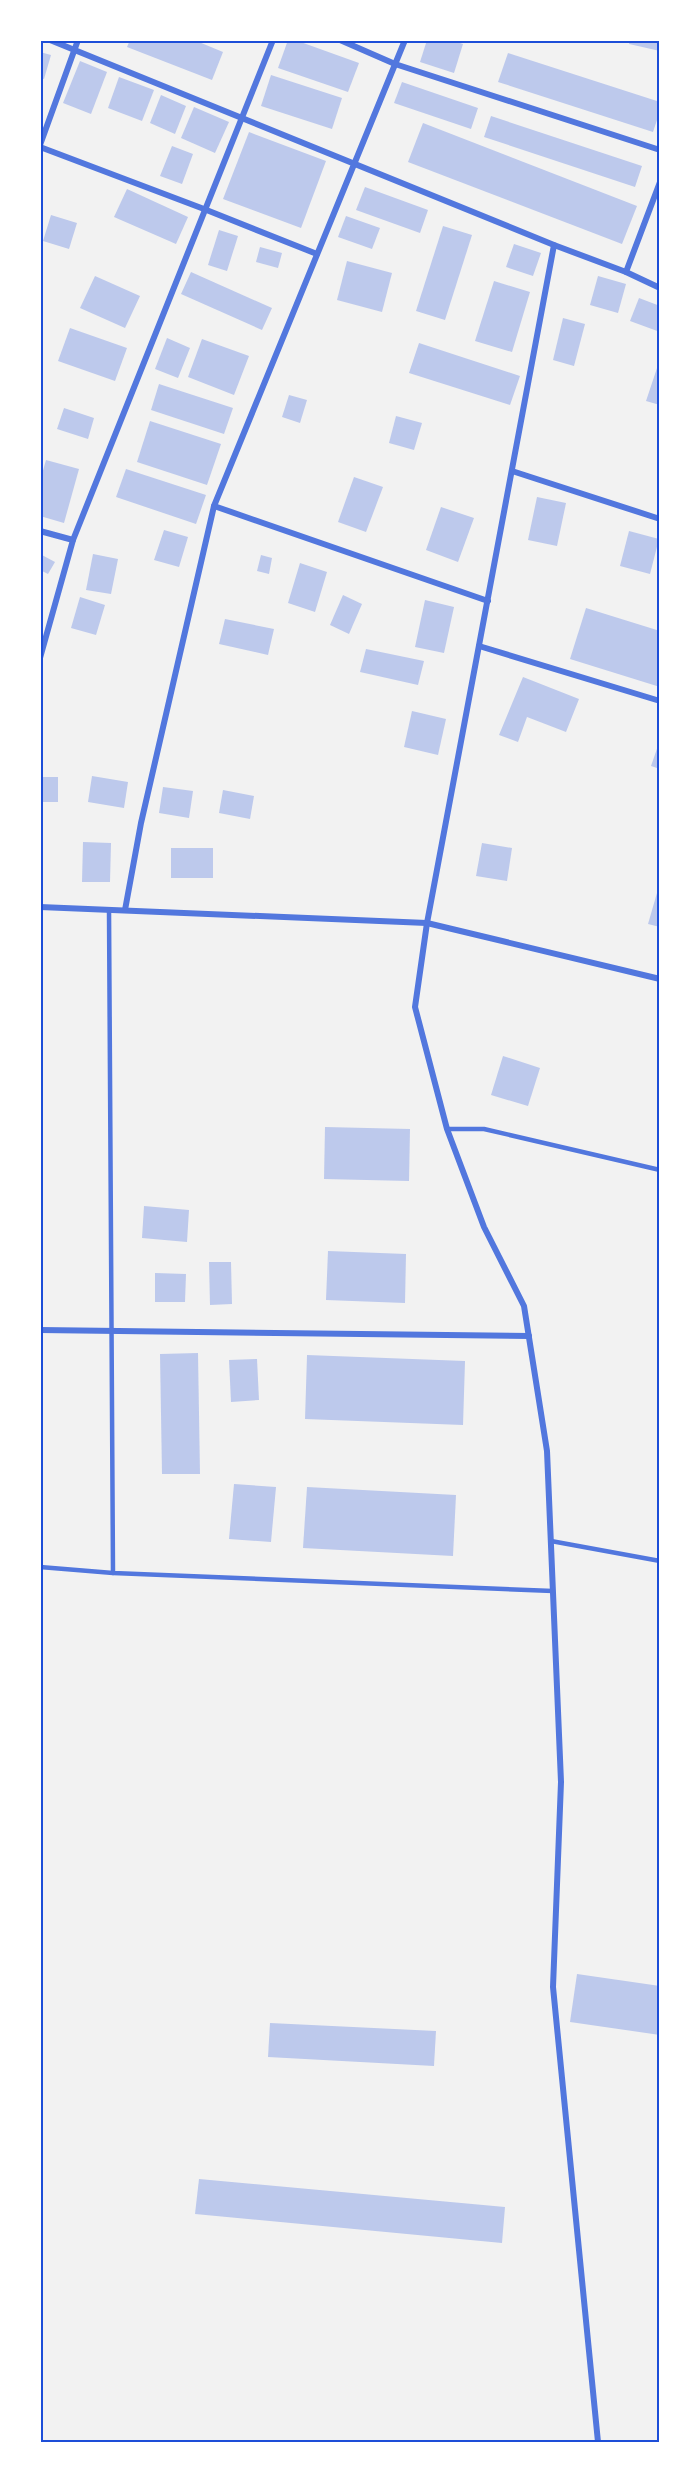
<svg xmlns="http://www.w3.org/2000/svg" width="700" height="2483" font-family="'Varela Round',sans-serif">
<style>
.building{fill:#bdc9ec}
.lines{fill:none;stroke-linecap:round;stroke-linejoin:round}
.service{stroke:#5277de;stroke-width:4.5}
.minor{stroke:#5277de;stroke-width:6}
.neatline{fill:none;stroke:#1d4ed8;stroke-width:2}
</style>
<rect width="100%" height="100%" fill="#f2f2f2"/>
<!-- building -->
<g class="building">
<path d="M 130,40 L 194,40 L 223,52 L 212,80 L 127,47 Z"/>
<path d="M 288,40 L 295,40 L 359,63 L 348,92 L 278,68 Z"/>
<path d="M 427,40 L 451,40 L 463,44 L 454,73 L 420,62 Z"/>
<path d="M 630,40 L 660,40 L 660,51 L 629,44 Z"/>
<path d="M 40,52 L 51,55 L 44,79 L 40,78 Z"/>
<path d="M 508,53 L 660,102 L 660,111 L 653,132 L 498,82 Z"/>
<path d="M 80,61 L 107,72 L 91,114 L 63,103 Z"/>
<path d="M 271,75 L 342,98 L 332,129 L 261,106 Z"/>
<path d="M 119,77 L 154,90 L 142,121 L 108,108 Z"/>
<path d="M 402,82 L 478,108 L 471,129 L 394,103 Z"/>
<path d="M 161,95 L 186,106 L 175,134 L 150,123 Z"/>
<path d="M 194,107 L 229,122 L 215,153 L 181,138 Z"/>
<path d="M 491,116 L 642,166 L 635,187 L 484,137 Z"/>
<path d="M 423,123 L 637,206 L 622,244 L 408,162 Z"/>
<path d="M 249,132 L 326,161 L 301,228 L 223,199 Z"/>
<path d="M 172,146 L 193,154 L 182,184 L 160,176 Z"/>
<path d="M 365,187 L 428,210 L 420,233 L 356,210 Z"/>
<path d="M 127,189 L 188,217 L 176,244 L 114,217 Z"/>
<path d="M 51,215 L 77,223 L 69,249 L 43,241 Z"/>
<path d="M 346,216 L 380,228 L 372,249 L 338,237 Z"/>
<path d="M 443,226 L 472,235 L 445,320 L 416,311 Z"/>
<path d="M 219,230 L 238,236 L 227,271 L 208,265 Z"/>
<path d="M 514,244 L 541,253 L 533,276 L 506,267 Z"/>
<path d="M 260,247 L 282,253 L 278,268 L 256,262 Z"/>
<path d="M 347,261 L 392,273 L 382,312 L 337,300 Z"/>
<path d="M 191,272 L 272,308 L 262,330 L 181,294 Z"/>
<path d="M 95,276 L 140,296 L 125,328 L 80,308 Z"/>
<path d="M 598,276 L 626,284 L 618,313 L 590,305 Z"/>
<path d="M 494,281 L 530,292 L 512,352 L 475,341 Z"/>
<path d="M 639,298 L 660,306 L 660,332 L 630,321 Z"/>
<path d="M 563,318 L 585,324 L 574,366 L 553,360 Z"/>
<path d="M 70,328 L 127,348 L 115,381 L 58,361 Z"/>
<path d="M 167,338 L 190,348 L 178,378 L 155,369 Z"/>
<path d="M 202,339 L 249,356 L 234,395 L 188,377 Z"/>
<path d="M 419,343 L 520,376 L 510,405 L 409,373 Z"/>
<path d="M 659,362 L 660,362 L 660,405 L 646,401 Z"/>
<path d="M 159,384 L 233,408 L 224,434 L 151,410 Z"/>
<path d="M 289,395 L 307,400 L 300,423 L 282,417 Z"/>
<path d="M 64,408 L 94,418 L 88,439 L 57,429 Z"/>
<path d="M 396,416 L 422,423 L 414,450 L 389,443 Z"/>
<path d="M 150,421 L 221,444 L 207,485 L 137,462 Z"/>
<path d="M 46,460 L 79,469 L 64,523 L 40,516 L 40,481 Z"/>
<path d="M 126,469 L 206,495 L 196,524 L 116,497 Z"/>
<path d="M 354,477 L 383,487 L 366,532 L 338,522 Z"/>
<path d="M 537,497 L 566,503 L 557,546 L 528,540 Z"/>
<path d="M 441,507 L 474,518 L 458,562 L 426,550 Z"/>
<path d="M 164,530 L 188,537 L 179,567 L 154,560 Z"/>
<path d="M 629,531 L 659,539 L 650,574 L 620,566 Z"/>
<path d="M 40,554 L 55,562 L 48,574 L 40,570 Z"/>
<path d="M 93,554 L 118,559 L 111,594 L 86,590 Z"/>
<path d="M 261,555 L 272,558 L 269,574 L 257,571 Z"/>
<path d="M 300,563 L 327,572 L 315,612 L 288,603 Z"/>
<path d="M 343,595 L 362,604 L 349,634 L 330,625 Z"/>
<path d="M 80,597 L 105,605 L 96,635 L 71,628 Z"/>
<path d="M 425,600 L 454,607 L 444,653 L 415,647 Z"/>
<path d="M 586,608 L 660,631 L 660,687 L 570,659 Z"/>
<path d="M 225,619 L 274,629 L 268,655 L 219,644 Z"/>
<path d="M 366,649 L 424,661 L 418,685 L 360,672 Z"/>
<path d="M 523,677 L 579,699 L 566,732 L 527,717 L 518,742 L 499,735 Z"/>
<path d="M 412,711 L 446,719 L 438,755 L 404,747 Z"/>
<path d="M 660,740 L 660,769 L 651,766 Z"/>
<path d="M 92,776 L 128,782 L 124,808 L 88,802 Z"/>
<rect x="40" y="777" width="18" height="25"/>
<path d="M 163,787 L 193,791 L 189,818 L 159,813 Z"/>
<path d="M 223,790 L 254,796 L 250,819 L 219,813 Z"/>
<path d="M 83,842 L 111,843 L 110,882 L 82,882 Z"/>
<path d="M 482,843 L 512,848 L 507,881 L 476,876 Z"/>
<rect x="171" y="848" width="42" height="30"/>
<path d="M 659,886 L 660,886 L 660,927 L 648,924 Z"/>
<path d="M 503,1056 L 540,1068 L 528,1106 L 491,1095 Z"/>
<path d="M 325,1127 L 410,1129 L 409,1181 L 324,1179 Z"/>
<path d="M 144,1206 L 189,1210 L 187,1242 L 142,1238 Z"/>
<path d="M 328,1251 L 406,1254 L 405,1303 L 326,1300 Z"/>
<path d="M 209,1262 L 231,1262 L 232,1304 L 210,1305 Z"/>
<path d="M 155,1273 L 186,1274 L 185,1302 L 155,1302 Z"/>
<path d="M 198,1353 L 200,1474 L 162,1474 L 160,1354 Z"/>
<path d="M 307,1355 L 465,1361 L 463,1425 L 305,1419 Z"/>
<path d="M 257,1359 L 259,1400 L 231,1402 L 229,1360 Z"/>
<path d="M 234,1484 L 276,1487 L 271,1542 L 229,1539 Z"/>
<path d="M 307,1487 L 456,1495 L 453,1556 L 303,1548 Z"/>
<path d="M 577,1974 L 660,1986 L 660,2035 L 570,2022 Z"/>
<path d="M 270,2023 L 436,2031 L 434,2066 L 268,2057 Z"/>
<path d="M 199,2179 L 505,2207 L 502,2243 L 195,2214 Z"/>
</g>
<g class="lines">
<!-- service -->
<g class="service">
<path d="M 109,910 L 113,1573 L 553,1591"/>
<path d="M 447,1129 L 484,1129 L 660,1170"/>
<path d="M 551,1541 L 660,1561"/>
<path d="M 40,1567 L 113,1573"/>
</g>
<!-- minor -->
<g class="minor">
<path d="M 50,40 L 554,245 L 626,272 L 660,288"/>
<path d="M 340,40 L 395,64 L 660,150"/>
<path d="M 40,145 L 78,40"/>
<path d="M 40,147 L 204,209 L 317,254"/>
<path d="M 554,245 L 427,923 L 415,1007 L 447,1129 L 484,1227 L 524,1306 L 547,1451 L 561,1782 L 553,1987 L 598,2442"/>
<path d="M 626,272 L 660,182"/>
<path d="M 512,471 L 660,519"/>
<path d="M 214,506 L 488,601"/>
<path d="M 40,531 L 73,540"/>
<path d="M 479,646 L 660,701"/>
<path d="M 40,658 L 73,540 L 273,40"/>
<path d="M 40,907 L 427,923 L 660,979"/>
<path d="M 125,910 L 141,823 L 214,506 L 405,40"/>
<path d="M 40,1330 L 529,1336"/>
</g>
</g>
<!-- border -->
<rect width="700" height="2483" fill="none" stroke="#ffffff" stroke-width="84"/>
<rect x="42" y="42" width="616" height="2399" class="neatline"/>
</svg>
